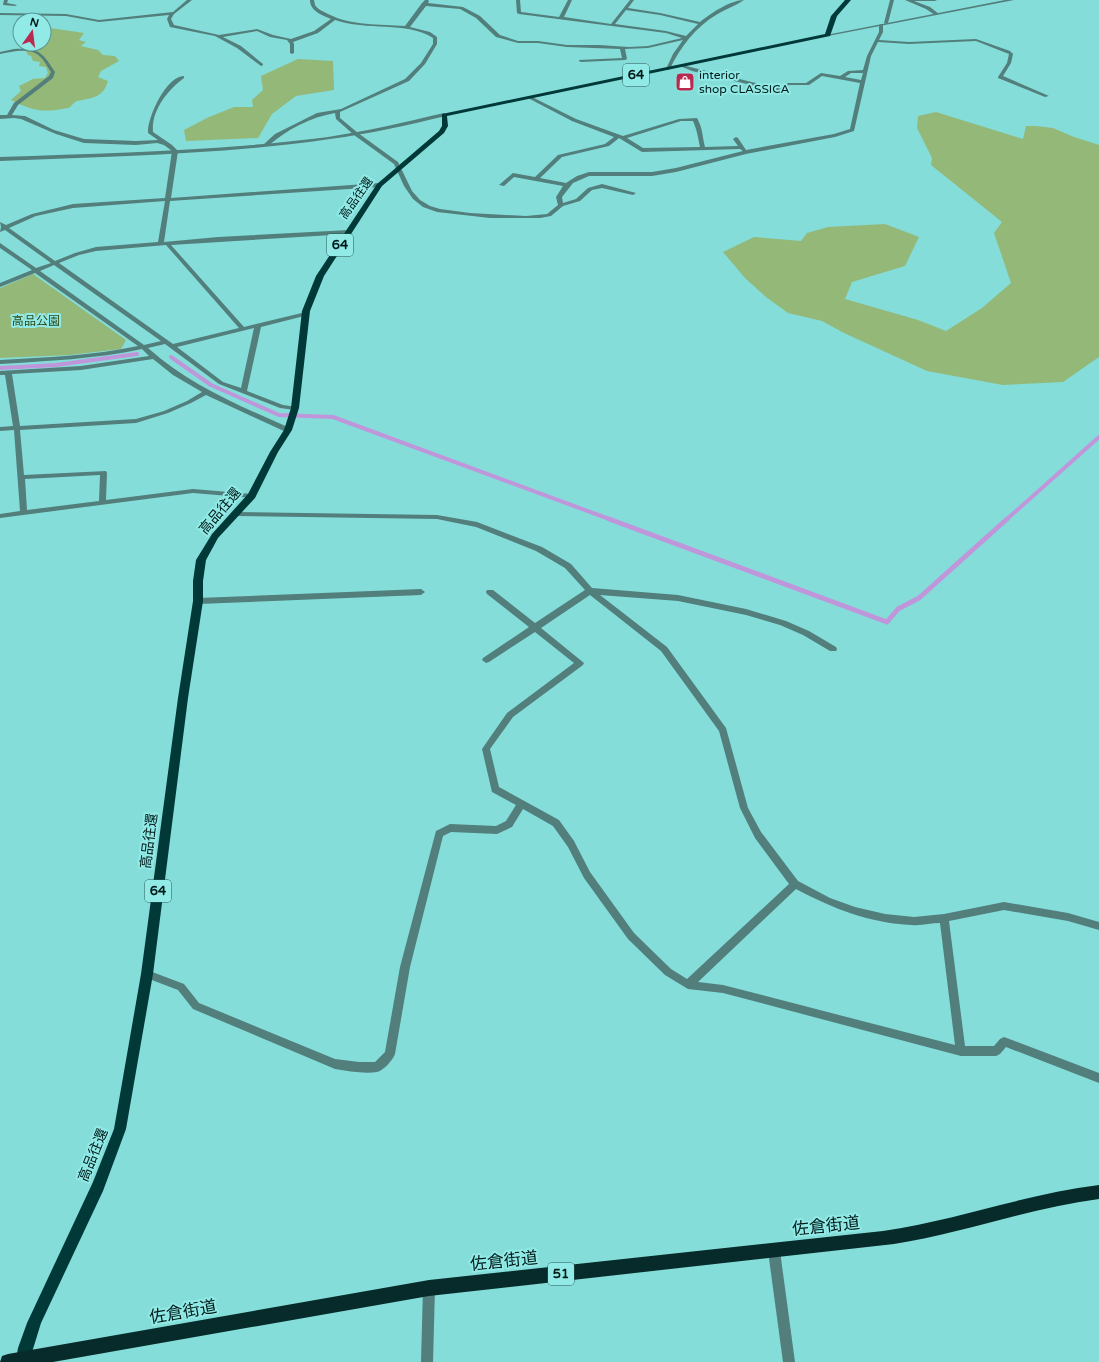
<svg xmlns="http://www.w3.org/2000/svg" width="1099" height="1362" font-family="'Varela Round','Noto Sans JP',sans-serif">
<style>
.green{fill:#94b877}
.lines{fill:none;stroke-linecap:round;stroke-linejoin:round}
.stream-far1{stroke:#c096db;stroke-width:4}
.stream{stroke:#c096db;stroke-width:5}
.minor{fill:#527e7c;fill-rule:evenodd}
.tertiary{fill:#527e7c;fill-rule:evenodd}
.primary{fill:#003938;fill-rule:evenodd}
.trunk{fill:#072b2a;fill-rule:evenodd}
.labels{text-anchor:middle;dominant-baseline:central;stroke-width:4;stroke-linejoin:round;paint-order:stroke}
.far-poi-label{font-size:12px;fill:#001b1a;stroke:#91eae6;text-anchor:start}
.far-street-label{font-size:12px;fill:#001b1a;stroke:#91eae6}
.far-park-label{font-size:12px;fill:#2f4916;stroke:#91eae6}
.shield{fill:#91eae6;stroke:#2c5957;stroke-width:1}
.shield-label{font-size:13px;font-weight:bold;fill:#001b1a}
.street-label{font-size:14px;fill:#001b1a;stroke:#91eae6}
.near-street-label{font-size:17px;fill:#001b1a;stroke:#91eae6}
</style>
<rect width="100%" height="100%" fill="#84ddd9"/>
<!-- green -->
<g class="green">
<path d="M 50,28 L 84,33 L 79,40 L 86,42 L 81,46 L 98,50 L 103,55 L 115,56 L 119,61 L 101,71 L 98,77 L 108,81 C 103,98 92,98 77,101 C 73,102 72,107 68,108 C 43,113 33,111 11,100 L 21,91 L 19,86 L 33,79 L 45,78 L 48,73 L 46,67 L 39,66 L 40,62 L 33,61 L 31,56 L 28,55 L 25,50 L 34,45 L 44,44 L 44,30 Z"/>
<path d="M 298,59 L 333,61 L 334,90 L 296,96 L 272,114 L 258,138 L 186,141 L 184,130 L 209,117 L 234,107 L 253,107 L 252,100 L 263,90 L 261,76 Z"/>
<path d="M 936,112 L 1023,139 L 1026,126 L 1036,126 L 1053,128 L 1074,137 L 1099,145 L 1099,357 L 1063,382 L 1003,385 L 927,371 L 844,333 L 822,321 L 788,313 L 766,297 L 745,278 L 723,252 L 754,237 L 801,241 L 807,233 L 828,227 L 885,224 L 919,237 L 905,266 L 852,282 L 845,299 L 918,320 L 946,331 L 982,308 L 1011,283 L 994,233 L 1002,222 L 931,165 L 932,158 L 917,128 L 918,116 Z"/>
<path d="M 33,274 L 126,340 L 121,349 L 70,355 L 0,358 L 0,288 Z"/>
</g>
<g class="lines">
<!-- stream-far1 -->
<g class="stream-far1">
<path d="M 171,357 L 211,385 L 279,415 L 333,417 L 612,520"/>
<path d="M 0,368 L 56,365 L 137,354"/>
<path d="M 1006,520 L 1099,437"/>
</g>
<!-- stream -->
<path class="stream" d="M 609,519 L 887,622 L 898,609 L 919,598 L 1007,519"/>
<!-- minor -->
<g class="minor">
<path d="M 4,0 L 8,0 L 7,3 L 17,5 L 15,6 L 3,5 Z"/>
<path d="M 187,0 L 192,0 L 174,14 L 171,19 L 174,25 L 219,35 L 257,29 L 273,35 L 291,39 L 314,31 L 331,19 C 322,15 310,11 310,0 L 314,0 L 315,5 C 318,10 323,11 328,14 C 352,26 379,24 405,26 L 422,3 L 425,0 L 428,0 L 429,1 L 428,3 L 463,7 L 480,16 L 500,35 L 518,41 L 538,41 L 567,45 L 599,45 L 629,47 L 648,46 L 682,38 L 666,33 L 519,14 L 517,13 L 516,0 L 520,0 L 521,12 L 559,17 L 568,0 L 572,0 L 564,17 L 611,24 L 630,0 L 634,0 L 628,8 L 660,13 L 700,22 C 711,13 731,0 744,0 C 736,6 725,9 716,15 C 696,27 680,47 670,69 L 668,70 L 666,69 L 673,54 L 683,40 L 648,48 L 625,49 L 627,59 L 625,60 L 581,62 L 579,61 L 579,60 L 622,58 L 620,49 L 567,47 L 538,43 L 518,43 L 496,37 L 476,18 L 460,9 L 426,6 L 410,27 L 430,32 L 437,37 L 437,44 L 425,64 L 409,81 L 340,112 L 340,118 L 358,133 L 398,162 L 412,191 L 420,200 L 430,206 L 440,209 L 470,213 L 526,216 L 547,214 L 558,205 L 556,197 L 563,186 L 514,177 L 504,186 L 499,185 L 513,173 L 535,177 L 558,155 L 605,144 L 614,137 L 572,121 L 528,98 L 528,96 L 530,96 L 576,119 L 623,136 L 679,119 L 697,118 C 703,129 702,135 705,147 L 738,146 L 733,139 L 736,137 L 738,138 L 746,150 L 834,134 L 850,129 L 860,83 L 822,76 L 809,85 L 789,85 L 777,91 L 692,71 L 680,66 L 682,65 L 776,88 L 788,83 L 806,83 L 821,73 L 840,76 L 848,71 L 863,70 L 867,56 L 879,32 L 879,25 L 881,24 L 883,25 L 883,32 L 879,40 L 909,42 L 976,39 L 1010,51 L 1013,54 L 1011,63 L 1003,76 L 1049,96 L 1045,97 L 998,78 L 998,77 L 1007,63 L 1009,54 L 976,41 L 909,44 L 878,42 L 871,56 L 854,131 L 835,137 L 746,154 L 676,172 L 652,176 L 589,176 L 573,183 L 562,197 L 563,203 L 576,199 L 588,188 L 602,184 L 636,193 L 633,195 L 602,188 L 592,190 L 580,201 L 563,206 L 551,216 L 540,218 L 490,218 L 437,212 L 423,207 L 413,199 L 404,186 L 394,164 L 354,135 L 336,119 L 335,113 C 311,117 286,130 268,146 L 263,145 L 275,134 L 317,113 L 341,109 L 405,79 L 421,63 L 433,44 L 433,38 C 407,21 366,31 335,20 L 318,33 L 293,42 L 294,44 L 294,53 L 292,54 L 290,53 L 290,44 L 287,40 L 270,37 L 257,31 L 223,37 L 241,46 L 263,64 L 263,65 L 261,66 L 237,48 L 215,36 L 170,27 L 167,19 L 169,15 L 99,22 L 66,16 L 0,15 L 0,13 L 66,14 L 99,20 L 173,12 ZM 626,10 L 660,15 L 698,24 L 686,36 L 666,31 L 615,24 ZM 851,73 L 863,73 L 861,80 L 845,77 ZM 681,121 L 693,121 C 697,130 698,137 700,147 L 643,148 L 627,138 ZM 619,138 L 642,152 L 740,149 L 743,151 L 676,168 L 652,172 L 589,172 L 577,176 L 566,183 L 540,178 L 562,157 L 609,146 Z"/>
<path d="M 890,0 L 894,0 L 888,23 L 886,24 L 884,23 Z"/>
<path d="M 905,0 L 937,0 L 935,1 L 914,1 L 930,7 L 939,14 L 935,15 L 926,9 Z"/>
<path d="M 14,49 C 39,48 42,52 55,72 L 53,78 L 18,105 L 12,115 L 25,116 L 54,130 L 84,139 L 136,141 L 158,140 L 148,133 C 147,118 166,76 184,76 L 184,78 C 168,90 151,110 153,132 L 172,145 L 178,151 L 171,198 L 379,183 L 382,185 L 379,187 L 170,201 L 164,242 L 218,237 L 349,230 L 352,232 L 349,234 L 171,245 L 244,327 L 306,312 L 309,314 L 308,315 L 261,327 L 247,391 L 283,405 L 297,407 L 298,408 L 295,410 L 280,408 L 219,384 L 165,344 L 148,348 C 189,385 240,406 290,428 L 290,432 L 286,432 L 206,395 L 191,403 L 168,413 L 136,423 L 20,430 L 24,475 L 106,471 L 107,473 L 106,500 L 193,489 L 252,494 L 254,494 L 256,496 L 254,498 L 193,493 L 0,518 L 0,514 L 20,511 L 14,430 L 0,431 L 0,427 L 13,426 L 5,375 L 0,375 L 0,371 L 81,366 L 149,356 L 142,349 C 95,359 48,361 0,364 L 0,360 C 46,357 92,356 138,346 L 35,273 L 0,287 L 0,283 L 32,270 L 0,248 L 0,243 L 36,268 L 51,263 L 5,230 L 0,232 L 1,227 L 0,222 L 6,225 L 32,214 L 73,204 L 165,198 L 172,151 L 164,145 L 157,143 L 136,145 L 84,143 L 56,134 L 21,119 L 14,118 L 0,119 L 0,115 L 7,115 L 14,103 L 49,76 L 51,72 C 47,66 43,58 37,54 C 27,48 10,52 0,54 L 0,52 ZM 165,201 L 158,242 L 96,247 L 75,253 L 55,261 L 9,228 L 36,216 L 73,208 ZM 166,245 L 239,328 L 173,344 L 59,263 L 79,255 L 96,251 ZM 54,265 L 161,341 L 144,345 L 40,271 ZM 254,328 L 241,388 L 223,382 L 177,347 ZM 153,359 L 173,375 L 202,392 L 187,401 L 164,411 L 136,419 L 20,426 L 12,374 L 81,370 ZM 100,475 L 99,501 L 27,510 L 25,479 Z"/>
<path d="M 234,512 L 437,515 L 477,522 L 542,547 L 571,564 L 592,588 L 678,595 L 746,609 L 786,621 L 809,631 L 836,647 L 837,649 L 836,651 L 830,651 L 803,635 L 780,625 L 746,615 L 678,601 L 600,595 L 667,647 L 726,728 L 748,808 L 761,832 L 798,881 L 830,898 L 855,907 L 885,914 L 914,917 L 944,914 L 1004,902 L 1068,913 L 1099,922 L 1099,930 L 1068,921 L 1004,910 L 949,921 L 965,1046 L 994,1046 L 1000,1039 L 1004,1037 L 1099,1073 L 1099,1083 L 1006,1047 L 1000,1054 L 996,1056 L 961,1056 L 723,993 L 688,989 L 665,975 L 628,939 L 584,878 L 568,847 L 553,826 L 523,809 L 512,827 L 497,834 L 451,832 L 443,836 L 410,967 L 395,1054 C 393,1060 383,1071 377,1072 C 364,1074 348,1071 335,1069 L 193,1009 L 178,990 L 144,977 L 142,974 L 144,971 L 147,970 L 184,984 L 199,1003 L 335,1059 L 359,1062 L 375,1062 L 385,1052 L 400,967 L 436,831 L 450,824 L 496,826 L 506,821 L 516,805 L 492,792 L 482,749 L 507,713 L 574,663 L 535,632 L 489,662 L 486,663 L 482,660 L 483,658 L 529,627 L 487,594 L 486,592 L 487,590 L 493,590 L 535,623 L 585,590 L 565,568 L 536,551 L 476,527 L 437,519 L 237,516 L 234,516 L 233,514 ZM 590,595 L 661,651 L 719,731 L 740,808 L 755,838 L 789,884 L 687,979 L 671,969 L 634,933 L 590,872 L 574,841 L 559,820 L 499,787 L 490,749 L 513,717 L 583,665 L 584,663 L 541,628 ZM 796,889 C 834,909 869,923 912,925 C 921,926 931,923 940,923 L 955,1045 L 723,985 L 698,982 Z"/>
<path d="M 421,589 L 425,592 L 421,595 L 198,604 L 194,601 L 198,598 Z"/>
<path d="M 774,1245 L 778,1247 L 780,1251 L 795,1362 L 783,1362 L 768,1251 L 770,1247 Z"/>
<path d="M 429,1282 L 433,1284 L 435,1288 L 433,1362 L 421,1362 L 423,1288 L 425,1284 Z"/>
</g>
<!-- tertiary -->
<g class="tertiary">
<path d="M 1005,0 L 1014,0 L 828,36 L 826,35 Z"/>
<path d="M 444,113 L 446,114 L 446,116 C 408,125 369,134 330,139 C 221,155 110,156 0,161 L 0,157 C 110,153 220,151 328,137 C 367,131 406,122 444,113 Z"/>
</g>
<!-- primary -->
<path class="primary" d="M 845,0 L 851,0 L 837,16 L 830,36 L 447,116 L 448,126 L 444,133 L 382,186 L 324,276 L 310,311 L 299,408 L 292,430 L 278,452 L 255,498 L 218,538 L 206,560 L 203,581 L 203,601 L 188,698 L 153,974 L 126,1129 L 103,1191 L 41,1323 L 29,1362 L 17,1362 L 16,1359 L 18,1348 L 27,1323 L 93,1182 L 114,1129 L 141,974 L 178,698 L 193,601 L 193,581 L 196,560 L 212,534 L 248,494 L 270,452 L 284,430 L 291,408 L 302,311 L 316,276 L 377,184 L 439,131 L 442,126 L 442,114 L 825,34 L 831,16 Z"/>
<!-- trunk -->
<path class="trunk" d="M 1099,1185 L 1099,1199 C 1029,1208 963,1233 894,1244 L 429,1296 L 53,1362 L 0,1362 L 2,1356 L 8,1354 L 429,1280 L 883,1231 C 957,1220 1026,1194 1099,1185 Z"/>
</g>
<!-- icons -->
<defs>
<symbol id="shop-square" viewBox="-11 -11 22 22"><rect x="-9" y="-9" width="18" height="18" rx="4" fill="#ba2a4e" stroke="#91eae6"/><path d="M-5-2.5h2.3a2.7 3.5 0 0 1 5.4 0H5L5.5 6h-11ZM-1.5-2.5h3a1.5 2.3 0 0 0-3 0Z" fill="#fff"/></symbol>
</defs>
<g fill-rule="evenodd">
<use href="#shop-square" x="674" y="71" width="22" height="22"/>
</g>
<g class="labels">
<!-- far-poi labels -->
<g class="far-poi-label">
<text x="699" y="75">interior<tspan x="699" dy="14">shop CLASSICA</tspan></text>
</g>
<!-- far-street labels -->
<g class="far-street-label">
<text transform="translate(356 198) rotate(-55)">高品往還</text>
</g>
<!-- far-park labels -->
<g class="far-park-label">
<text x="36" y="321">高品公園</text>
</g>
<!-- shield labels -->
<g class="shield">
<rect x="623" y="64" width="26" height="22" rx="3"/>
<rect x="327" y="234" width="26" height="22" rx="3"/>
<rect x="145" y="880" width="26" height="22" rx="3"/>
<rect x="548" y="1263" width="26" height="22" rx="3"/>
</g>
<g class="shield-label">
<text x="636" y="75">64</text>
<text x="340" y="245">64</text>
<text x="158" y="891">64</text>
<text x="561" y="1274">51</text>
</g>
<!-- street labels -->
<g class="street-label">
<text transform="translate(220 511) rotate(-50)">高品往還</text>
<text transform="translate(149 841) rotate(-83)">高品往還</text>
<text transform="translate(93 1155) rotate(-68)">高品往還</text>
</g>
<!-- near-street labels -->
<g class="near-street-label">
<text transform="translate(826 1226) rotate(-6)">佐倉街道</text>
<text transform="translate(504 1261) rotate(-6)">佐倉街道</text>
<text transform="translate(183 1312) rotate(-10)">佐倉街道</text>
</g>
</g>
<!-- north arrow -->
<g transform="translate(32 32) rotate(14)"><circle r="19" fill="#91eae6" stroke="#579794"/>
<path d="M0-3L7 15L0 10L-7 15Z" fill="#ba2a4e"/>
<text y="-6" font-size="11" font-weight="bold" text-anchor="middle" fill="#001b1a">N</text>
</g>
</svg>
